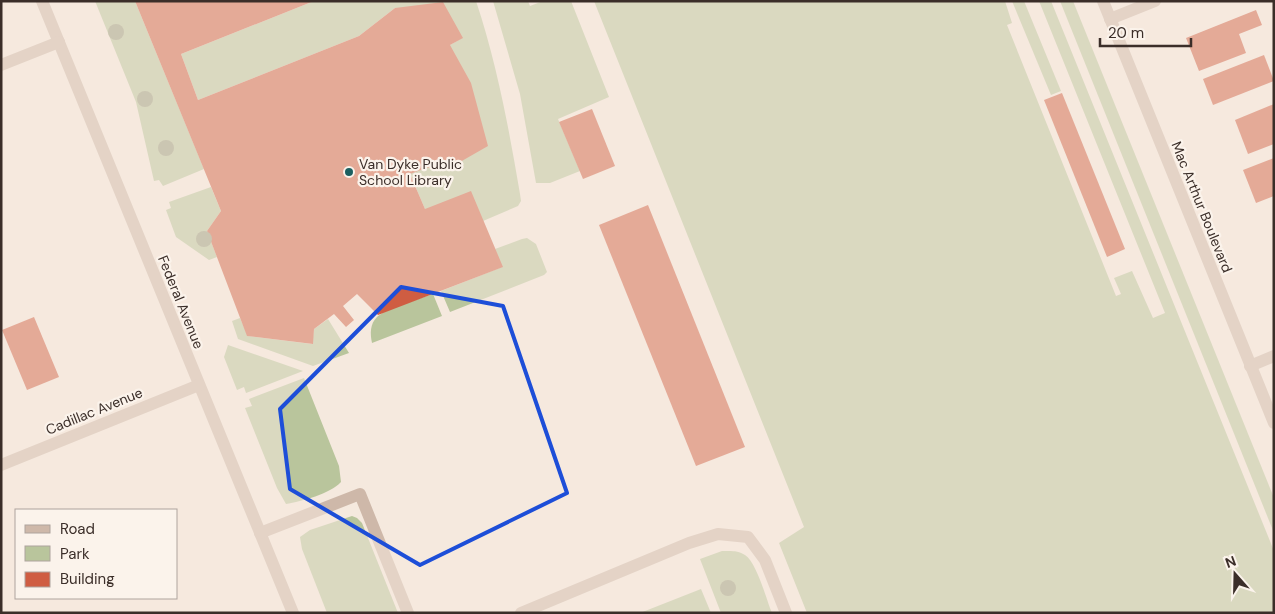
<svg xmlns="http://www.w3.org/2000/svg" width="1275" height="614" font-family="'DM Sans',sans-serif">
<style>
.green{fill:#b9c59c}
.building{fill:#cf5d42}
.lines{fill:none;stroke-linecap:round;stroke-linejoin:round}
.minor{stroke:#ceb8a9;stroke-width:12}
.tree{fill:#989b7c}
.marked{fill:none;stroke:#1d4ed8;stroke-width:4;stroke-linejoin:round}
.poi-dot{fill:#1b5f60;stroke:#fbf3eb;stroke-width:2}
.labels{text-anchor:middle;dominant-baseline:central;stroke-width:4.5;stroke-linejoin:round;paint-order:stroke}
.poi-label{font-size:14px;fill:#3b2e29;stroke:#fbf3eb;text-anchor:start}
.street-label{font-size:14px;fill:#3b2e29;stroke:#fbf3eb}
</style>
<rect width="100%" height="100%" fill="#f5e9de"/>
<!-- green -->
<g class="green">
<path d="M 95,1 L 135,1 L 204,169 L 163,186 L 159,180 L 154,181 L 136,102 Z"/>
<path d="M 314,1 L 476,1 C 497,64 509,129 520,194 L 521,201 L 518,206 L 483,221 L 425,209 L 410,174 L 450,45 L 462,38 L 395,8 L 359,36 L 198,100 L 181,54 Z"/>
<path d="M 493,1 L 528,1 L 530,6 L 543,1 L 571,1 L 609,97 L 558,119 L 580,171 L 550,183 L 536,183 L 520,94 Z"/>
<path d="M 594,1 L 1005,1 L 1012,23 L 1007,25 L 1116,296 L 1121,294 L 1114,278 L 1132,271 L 1153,318 L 1165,313 L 1039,1 L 1051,1 L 1274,551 L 1274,613 L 807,613 L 779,543 L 804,527 Z"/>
<path d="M 1012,1 L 1024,1 L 1061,91 L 1051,95 Z"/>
<path d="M 1060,1 L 1073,1 L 1274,498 L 1274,533 Z"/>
<path d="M 211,187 L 221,211 L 207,231 L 217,257 L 209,260 L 176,237 L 166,210 L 171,208 L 169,202 Z"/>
<path d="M 527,238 L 536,244 L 547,272 L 544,275 L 450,312 L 441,291 L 502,267 L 495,249 L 522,239 Z"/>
<path d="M 433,294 L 442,316 L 372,343 C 370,333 370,324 377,317 C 383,310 422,298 433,294 Z"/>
<path d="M 240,318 L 248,336 L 312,344 L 314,329 L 328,319 L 349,353 L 313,366 L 238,339 L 232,321 Z"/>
<path d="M 228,345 L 303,371 L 246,393 L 244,387 L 237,390 L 224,357 Z"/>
<path d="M 304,378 L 339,466 L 341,482 C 330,494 302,501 286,504 L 277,488 L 245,408 L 252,406 L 249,399 Z"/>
<path d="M 352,516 L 357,518 L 362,523 L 398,613 L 327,613 L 302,549 L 300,537 L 310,530 Z"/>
<path d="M 722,551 C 730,551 738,550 745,555 C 757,563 766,599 772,613 L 721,613 L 700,559 Z"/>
<path d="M 701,589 L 711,613 L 640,613 Z"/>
</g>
<!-- building -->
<g class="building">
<path d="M 135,1 L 314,1 L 181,54 L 198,100 L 359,36 L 395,8 L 443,2 L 463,38 L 450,45 L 471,83 L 488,146 L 460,162 L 426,168 L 410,174 L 425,209 L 471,191 L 503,267 L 378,315 L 357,294 L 343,306 L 354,320 L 346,327 L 334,314 L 314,329 L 313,344 L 247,336 L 207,231 L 221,211 Z"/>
<path d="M 1256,10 L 1262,25 L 1239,34 L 1246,53 L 1199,71 L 1186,38 Z"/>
<path d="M 1264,55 L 1274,81 L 1213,105 L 1203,79 Z"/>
<path d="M 1062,93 L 1125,249 L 1107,257 L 1044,100 Z"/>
<path d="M 1274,104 L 1274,144 L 1248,154 L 1235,120 Z"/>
<path d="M 592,109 L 615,166 L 583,179 L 559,122 Z"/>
<path d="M 1274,158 L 1274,196 L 1256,203 L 1243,170 Z"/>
<path d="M 648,205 L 745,447 L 696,466 L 599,225 Z"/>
<path d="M 34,317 L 59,377 L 27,390 L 2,330 Z"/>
</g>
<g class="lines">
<!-- minor -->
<g class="minor">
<path d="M 42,1 L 293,613"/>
<path d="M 1103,1 L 1274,423"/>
<path d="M 1110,19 L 1155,1"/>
<path d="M 1,65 L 59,42"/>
<path d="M 1250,366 L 1274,356"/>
<path d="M 1,465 L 199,385"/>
<path d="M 260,533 L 360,494 L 408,613"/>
<path d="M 521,613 L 689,543 L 718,534 L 748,537 L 765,560 L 786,613"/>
</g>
</g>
<!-- trees -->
<g class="tree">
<circle cx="116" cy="32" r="8"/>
<circle cx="145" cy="99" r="8"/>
<circle cx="166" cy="148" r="8"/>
<circle cx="204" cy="239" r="8"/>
<circle cx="728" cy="588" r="8"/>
</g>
<!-- marked area -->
<path d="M0 0H1275V614H0ZM 401,287 L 503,306 L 567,493 L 420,565 L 290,489 L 280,409 Z" fill="#f5e9de" fill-opacity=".55" fill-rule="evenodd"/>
<path class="marked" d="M 401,287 L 503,306 L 567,493 L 420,565 L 290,489 L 280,409 Z"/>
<!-- markers -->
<circle class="poi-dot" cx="349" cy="172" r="5"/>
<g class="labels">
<!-- poi labels -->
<g class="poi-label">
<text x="359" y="164">Van Dyke Public<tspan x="359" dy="16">School Library</tspan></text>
</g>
<!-- street labels -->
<g class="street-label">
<text transform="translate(1202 207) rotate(68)">Mac Arthur Boulevard</text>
<text transform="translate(181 302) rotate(68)">Federal Avenue</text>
<text transform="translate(94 411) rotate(-22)">Cadillac Avenue</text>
</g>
</g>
<!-- border -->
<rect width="1275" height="614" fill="none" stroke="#3b2e29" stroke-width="5"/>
<!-- legend -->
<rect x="15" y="509" width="162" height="90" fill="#fbf3eb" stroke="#aea49d"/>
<rect x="25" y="525" width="25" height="8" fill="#ceb8a9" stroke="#aea49d"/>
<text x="60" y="534" font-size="15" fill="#3b2e29">Road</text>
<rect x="25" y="546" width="25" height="15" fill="#b9c59c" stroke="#aea49d"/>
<text x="60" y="559" font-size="15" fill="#3b2e29">Park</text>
<rect x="25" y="572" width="25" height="15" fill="#cf5d42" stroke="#aea49d"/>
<text x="60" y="584" font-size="15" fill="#3b2e29">Building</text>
<!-- north arrow -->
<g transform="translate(1235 574) rotate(340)" stroke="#fbf3eb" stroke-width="4" paint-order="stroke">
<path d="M0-4L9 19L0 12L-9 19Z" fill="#3b2e29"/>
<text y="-8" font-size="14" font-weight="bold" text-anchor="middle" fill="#3b2e29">N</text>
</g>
<!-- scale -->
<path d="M1100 38v8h91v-8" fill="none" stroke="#3b2e29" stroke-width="2.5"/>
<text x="1108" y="38" font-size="15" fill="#3b2e29" stroke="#fbf3eb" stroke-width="4" paint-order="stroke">20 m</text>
</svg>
